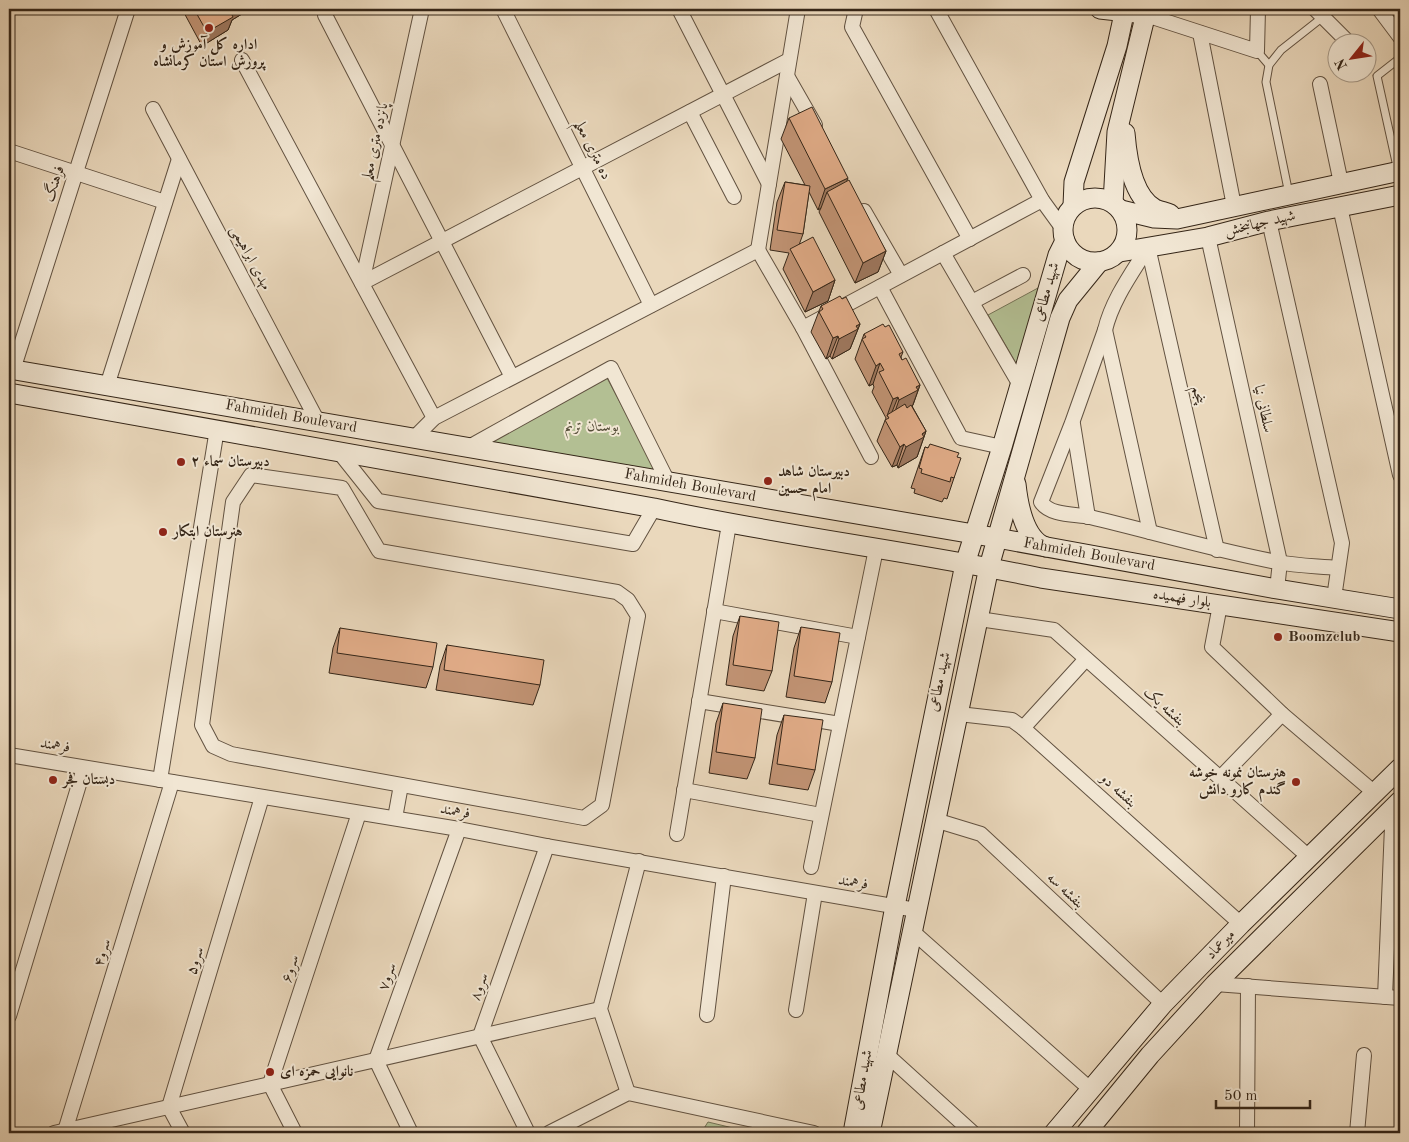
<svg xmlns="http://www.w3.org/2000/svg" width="1409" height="1142" font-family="'Old Standard TT',Amiri,serif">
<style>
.green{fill:#b3bf93;stroke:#747256}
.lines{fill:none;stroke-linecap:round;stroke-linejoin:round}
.lane-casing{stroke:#625241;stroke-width:9}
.street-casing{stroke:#625241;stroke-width:16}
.secondary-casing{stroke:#352618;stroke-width:21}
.lane{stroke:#f1e6d3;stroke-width:7}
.street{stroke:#f1e6d3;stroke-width:14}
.secondary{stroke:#f1e6d3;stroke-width:19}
.wall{fill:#c29475;stroke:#352618}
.shaded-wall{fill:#9e785f;stroke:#352618}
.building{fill:#e1ac88;stroke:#352618}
.poi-dot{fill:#8f2418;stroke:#f1e6d3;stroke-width:2}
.labels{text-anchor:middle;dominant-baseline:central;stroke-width:4;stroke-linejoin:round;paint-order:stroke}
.poi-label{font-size:15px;font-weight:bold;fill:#352618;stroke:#f1e6d3;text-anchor:start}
.street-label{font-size:15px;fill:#352618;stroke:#f1e6d3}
.park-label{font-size:15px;font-style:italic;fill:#544c37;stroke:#f1e6d3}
</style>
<rect width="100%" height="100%" fill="#ead8bc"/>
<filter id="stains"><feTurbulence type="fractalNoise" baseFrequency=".004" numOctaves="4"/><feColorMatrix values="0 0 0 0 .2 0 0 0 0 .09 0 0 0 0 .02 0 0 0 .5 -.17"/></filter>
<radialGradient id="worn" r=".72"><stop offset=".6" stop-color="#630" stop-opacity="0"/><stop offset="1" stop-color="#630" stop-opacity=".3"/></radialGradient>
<!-- green -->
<g class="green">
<path d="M 1038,288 L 1020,370 L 988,315 Z"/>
<path d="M 607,378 L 658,474 L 484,445 Z"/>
<path d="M 708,1122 L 754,1133 L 701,1133 Z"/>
</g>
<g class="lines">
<defs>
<g id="lane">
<path d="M 1257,51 L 1269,65"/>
<path d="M 1398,171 L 1377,76 L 1400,58"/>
<path d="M 1289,194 L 1266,82 L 1269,65 L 1281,50 L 1333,9"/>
</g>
<g id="street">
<path d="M 503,9 L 651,305"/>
<path d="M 679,9 L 769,184"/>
<path d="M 856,9 L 852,27 L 970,239"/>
<path d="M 936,9 L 1042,200 L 1063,229"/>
<path d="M 1315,9 L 1348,42"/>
<path d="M 1379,9 L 1400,37"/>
<path d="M 325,15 L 512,377"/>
<path d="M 1146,15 L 1257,51 L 1258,9"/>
<path d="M 1200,33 L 1234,206"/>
<path d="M 242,60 L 434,418"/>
<path d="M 787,76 L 815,125"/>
<path d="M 1320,84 L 1341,183"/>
<path d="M 153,109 L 318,422"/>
<path d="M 690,112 L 734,197"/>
<path d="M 9,151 L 165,202"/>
<path d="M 1340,207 L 1400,475"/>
<path d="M 864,211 L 901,275"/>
<path d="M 1269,221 L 1342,543 L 1334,598"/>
<path d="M 1208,237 L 1280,562 L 1277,589"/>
<path d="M 1148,247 C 1132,273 1112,300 1105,330 L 1072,423 L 1041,502 C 1050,516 1076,514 1090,517 C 1153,532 1214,550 1277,562 C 1297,566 1318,566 1338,568"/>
<path d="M 1148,247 L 1217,550"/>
<path d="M 758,250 L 798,9"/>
<path d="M 758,250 L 803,328 L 871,457"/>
<path d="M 943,253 L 1020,385"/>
<path d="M 362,283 L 789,60"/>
<path d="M 362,283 L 422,9"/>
<path d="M 880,287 L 961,438 L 1002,447"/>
<path d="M 972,302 L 1023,275"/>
<path d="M 803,328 L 1042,200"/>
<path d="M 1105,330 L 1150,532"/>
<path d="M 13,370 L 128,9"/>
<path d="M 107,386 L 179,159"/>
<path d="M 1073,424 L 1088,517"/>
<path d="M 414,438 L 434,418 L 758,250"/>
<path d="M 467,448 L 611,368 L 668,482"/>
<path d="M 339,452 L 378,501 L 633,544 L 654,508"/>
<path d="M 251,475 L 342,488 L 379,551 L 617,592 L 628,600 L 638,616 L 602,805 L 584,818 L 231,754 L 213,746 L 202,725 L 233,502 Z"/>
<path d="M 1220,605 L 1212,647 L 1282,714"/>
<path d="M 714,611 L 858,637"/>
<path d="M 979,619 L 1054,630 L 1310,858"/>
<path d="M 699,701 L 840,724"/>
<path d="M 959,714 L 1012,720 L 1023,728 L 1241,924"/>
<path d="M 1023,728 L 1086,659"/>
<path d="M 9,755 L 459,829 L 547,846 L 916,910"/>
<path d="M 1220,778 L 1282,714 L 1376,794"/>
<path d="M 160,780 L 217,429"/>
<path d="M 684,790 L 821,815"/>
<path d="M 395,818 L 401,785"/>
<path d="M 935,820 L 981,834 L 1163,1004"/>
<path d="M 677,834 L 729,524"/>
<path d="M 811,867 L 876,549"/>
<path d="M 912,931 L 1090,1089"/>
<path d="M 1215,984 L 1400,998"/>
<path d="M 1385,997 L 1392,826"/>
<path d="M 796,1010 L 815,893"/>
<path d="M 707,1015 L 724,876"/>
<path d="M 9,1016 L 84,768"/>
<path d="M 886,1054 L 973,1133"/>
<path d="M 628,1093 L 600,1009 L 639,861"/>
<path d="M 54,1133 L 600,1009"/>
<path d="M 67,1133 L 65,1131 L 172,782"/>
<path d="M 183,1133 L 169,1107 L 262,797"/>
<path d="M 295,1133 L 270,1084 L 359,813"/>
<path d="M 411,1133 L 376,1060 L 459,829"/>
<path d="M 528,1133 L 480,1036 L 547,846"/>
<path d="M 549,1133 L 628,1093 L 814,1133"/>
<path d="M 1247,1133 L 1248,986"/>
<path d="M 1357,1133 L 1364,1055"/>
</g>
<g id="secondary">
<path d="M 1100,9 L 1136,13"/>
<path d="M 1125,133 C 1127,158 1132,196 1155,209 C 1159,211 1166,212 1170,214"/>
<circle cx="1095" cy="230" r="32"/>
<path d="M 1113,203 L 1117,132 L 1147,9"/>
<path d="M 1073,206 L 1074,182 L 1117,46 L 1125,9"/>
<path d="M 1121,210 L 1154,218 L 1177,219 L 1400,171"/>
<path d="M 1120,252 L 1208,237 L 1269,221 L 1400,195"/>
<path d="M 9,369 L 997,538 L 1277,589 L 1400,609"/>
<path d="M 9,393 L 654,508 C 782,536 912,551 1041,578 L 1400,632"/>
<path d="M 1016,484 C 1018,503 1024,540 1046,547"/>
<path d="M 853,1133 L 895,906 L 965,564 L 1002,447 L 1058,255 L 1065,241"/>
<path d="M 870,1133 L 989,567 L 1060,318 L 1068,300 L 1099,262"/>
<path d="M 1054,1133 L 1163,1004 L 1241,924 L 1400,768"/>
<path d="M 1086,1133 L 1150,1055 L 1215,984 L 1400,801"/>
</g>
</defs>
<!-- lane casing -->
<use href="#lane" class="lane-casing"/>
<!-- street casing -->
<use href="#street" class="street-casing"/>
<!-- secondary casing -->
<use href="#secondary" class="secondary-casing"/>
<!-- lane -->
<use href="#lane" class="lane"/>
<!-- street -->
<use href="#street" class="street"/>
<!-- secondary -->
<use href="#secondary" class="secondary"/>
</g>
<!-- wall -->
<g class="wall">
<path d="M 182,9 L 250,9 L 232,20 L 228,30 L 202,46 Z"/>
<path d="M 789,118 L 846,182 L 886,251 L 878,272 L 855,283 L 819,212 L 821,208 L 818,210 L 809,192 L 803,234 L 799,245 L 835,280 L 828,301 L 805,312 L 783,269 L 789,253 L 770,250 L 777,202 L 785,182 L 805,185 L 781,139 Z"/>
<path d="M 842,299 L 860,324 L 850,349 L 832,359 L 830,356 L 826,359 L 811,332 L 821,306 Z"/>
<path d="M 864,334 L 903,352 L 901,357 L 902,360 L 920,385 L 913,405 L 912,406 L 926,431 L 917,457 L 898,468 L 897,465 L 892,467 L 877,441 L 886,418 L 872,392 L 874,387 L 873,384 L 869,386 L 855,359 Z"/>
<path d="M 925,447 L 957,457 L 954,478 L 947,499 L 944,498 L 942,502 L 914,493 L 915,489 L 911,488 Z"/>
<path d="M 740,616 L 772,671 L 764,691 L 726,685 L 733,636 Z"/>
<path d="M 801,627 L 832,682 L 825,703 L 786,697 L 794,648 Z"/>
<path d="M 340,628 L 433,667 L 426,688 L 329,673 L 333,648 Z"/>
<path d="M 447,645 L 540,685 L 533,705 L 436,690 L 440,666 Z"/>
<path d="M 723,703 L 755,758 L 747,779 L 709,773 L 716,723 Z"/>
<path d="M 784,715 L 815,770 L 808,790 L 769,784 L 777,735 Z"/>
</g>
<!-- shaded-wall -->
<g class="shaded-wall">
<path d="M 233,9 L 250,9 L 232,20 L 228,30 L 202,46 L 207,32 L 230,11 Z"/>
<path d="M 848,178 L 840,198 L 827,192 L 821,208 L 818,210 L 825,189 Z"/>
<path d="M 886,251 L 878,272 L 855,283 L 863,263 Z"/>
<path d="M 835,280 L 828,301 L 805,312 L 813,292 Z"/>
<path d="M 860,324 L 850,349 L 832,359 L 839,339 L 856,326 Z"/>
<path d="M 838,336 L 830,356 L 826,359 L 833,338 Z"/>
<path d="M 880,363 L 873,384 L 869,386 L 876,366 Z"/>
<path d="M 920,385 L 911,410 L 892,420 L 899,400 L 916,387 Z"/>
<path d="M 898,397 L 890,417 L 887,416 L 893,399 Z"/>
<path d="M 926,431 L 917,457 L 898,468 L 906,447 Z"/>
<path d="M 904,444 L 897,465 L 892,467 L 900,447 Z"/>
</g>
<!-- building -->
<g class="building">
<path d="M 194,9 L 233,9 L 230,11 L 233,17 L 207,32 Z"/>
<path d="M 812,107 L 848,178 L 825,189 L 789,118 Z"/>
<path d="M 849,180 L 886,251 L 863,263 L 827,192 Z"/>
<path d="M 785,182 L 810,186 L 803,234 L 777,230 Z"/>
<path d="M 813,237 L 835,280 L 813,292 L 790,249 Z"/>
<path d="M 840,296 L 842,299 L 846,297 L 860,324 L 856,326 L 858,329 L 839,339 L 838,336 L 833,338 L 819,312 L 823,309 L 821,306 Z"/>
<path d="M 883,324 L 885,327 L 889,325 L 903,352 L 899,354 L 902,360 L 906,358 L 920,385 L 916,387 L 918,390 L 899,400 L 898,397 L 893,399 L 879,372 L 884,370 L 880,363 L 876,366 L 862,339 L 866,337 L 864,334 Z"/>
<path d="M 905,404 L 907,408 L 911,405 L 926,431 L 922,434 L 924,437 L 906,447 L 904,444 L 900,447 L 885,420 L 889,418 L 887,415 Z"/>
<path d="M 930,444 L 959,453 L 957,457 L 961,458 L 954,478 L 951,477 L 950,482 L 921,473 L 922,469 L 919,468 L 925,447 L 928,448 Z"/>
<path d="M 740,616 L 779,622 L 772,671 L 733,665 Z"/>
<path d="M 801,627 L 840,633 L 832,682 L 794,676 Z"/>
<path d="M 340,628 L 437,643 L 433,667 L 337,653 Z"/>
<path d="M 447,645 L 544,660 L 540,685 L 444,670 Z"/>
<path d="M 723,703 L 762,709 L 755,758 L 716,752 Z"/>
<path d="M 784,715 L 823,720 L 815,770 L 777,764 Z"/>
</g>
<!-- markers -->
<g class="poi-dot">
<circle cx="209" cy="28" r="5"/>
<circle cx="181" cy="462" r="5"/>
<circle cx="768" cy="481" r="5"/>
<circle cx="163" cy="532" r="5"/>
<circle cx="1278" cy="637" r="5"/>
<circle cx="53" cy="780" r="5"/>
<circle cx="1296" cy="782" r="5"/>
<circle cx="270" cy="1072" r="5"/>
</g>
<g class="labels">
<!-- poi labels -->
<g class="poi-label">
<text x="209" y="45" text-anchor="middle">اداره کل آموزش و<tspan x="209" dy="17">پرورش استان کرمانشاه</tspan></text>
<text x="191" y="462">دبیرستان سماء ٢</text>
<text x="778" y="472">دبیرستان شاهد<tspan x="778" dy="17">امام حسین</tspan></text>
<text x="173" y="532">هنرستان ابتکار</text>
<text x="1288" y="637">Boomzclub</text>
<text x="1286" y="773" text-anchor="end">هنرستان نمونه خوشه<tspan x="1286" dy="17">گندم کارو دانش</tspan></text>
<text x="63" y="780">دبستان فجر</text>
<text x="280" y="1072">نانوایی حمزه ای</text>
</g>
<!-- street labels -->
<g class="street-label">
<text transform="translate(376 142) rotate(-78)">پانزده متری معلم</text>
<text transform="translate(592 150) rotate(63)">ده متری معلم</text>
<text transform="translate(55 184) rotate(-72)">فرهنگ</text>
<text transform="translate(1260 224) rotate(-13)">شهید جهانبخش</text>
<text transform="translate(250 258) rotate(62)">مهدی ابراهیمی</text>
<text transform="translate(1047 292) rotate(-74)">شهید مطاعی</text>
<text transform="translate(1198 395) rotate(77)">پنجم</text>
<text transform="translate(1263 409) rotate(78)">سلطانی نیا</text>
<text transform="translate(291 417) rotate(10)">Fahmideh Boulevard</text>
<text transform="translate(690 486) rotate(10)">Fahmideh Boulevard</text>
<text transform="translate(1089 555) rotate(10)">Fahmideh Boulevard</text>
<text transform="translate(1182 599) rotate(9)">بلوار فهمیده</text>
<text transform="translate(940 682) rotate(-78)">شهید مطاعی</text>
<text transform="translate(1164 707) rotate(42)">بنفشه یک</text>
<text transform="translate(55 746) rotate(9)">فرهمند</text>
<text transform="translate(1118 791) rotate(42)">بنفشه دو</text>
<text transform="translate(455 812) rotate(10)">فرهمند</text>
<text transform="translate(853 883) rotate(9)">فرهمند</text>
<text transform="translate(1065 891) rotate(43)">بنفشه سه</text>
<text transform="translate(1221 945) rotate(-46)">میرعماد</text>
<text transform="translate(103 953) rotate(-73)">سرو۴</text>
<text transform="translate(196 961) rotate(-73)">سرو۵</text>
<text transform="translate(291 969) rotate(-72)">سرو۶</text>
<text transform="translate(388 977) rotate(-70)">سرو۷</text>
<text transform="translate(480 987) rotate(-71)">سرو۸</text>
<text transform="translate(863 1080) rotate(-80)">شهید مطاعی</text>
</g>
<!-- park labels -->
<g class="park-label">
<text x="592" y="427">بوستان ترنم</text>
</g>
</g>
<!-- margin -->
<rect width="1409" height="1142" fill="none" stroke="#ead8bc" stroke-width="30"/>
<rect x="10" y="10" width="1389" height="1122" fill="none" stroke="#352618" stroke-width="2.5"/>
<rect x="15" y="15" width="1379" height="1112" fill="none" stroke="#352618"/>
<!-- north arrow -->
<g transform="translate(1352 58) rotate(240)"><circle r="24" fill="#f1e6d3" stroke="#a69988"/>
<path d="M0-4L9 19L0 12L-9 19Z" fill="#8f2418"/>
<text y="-8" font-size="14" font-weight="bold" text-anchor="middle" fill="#352618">N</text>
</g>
<!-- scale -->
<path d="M1216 1100v8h94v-8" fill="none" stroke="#352618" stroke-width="2.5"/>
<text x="1224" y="1100" font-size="15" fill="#352618" stroke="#f1e6d3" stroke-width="4" paint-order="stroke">50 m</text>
<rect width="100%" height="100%" filter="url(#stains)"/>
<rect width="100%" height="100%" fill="url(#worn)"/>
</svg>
